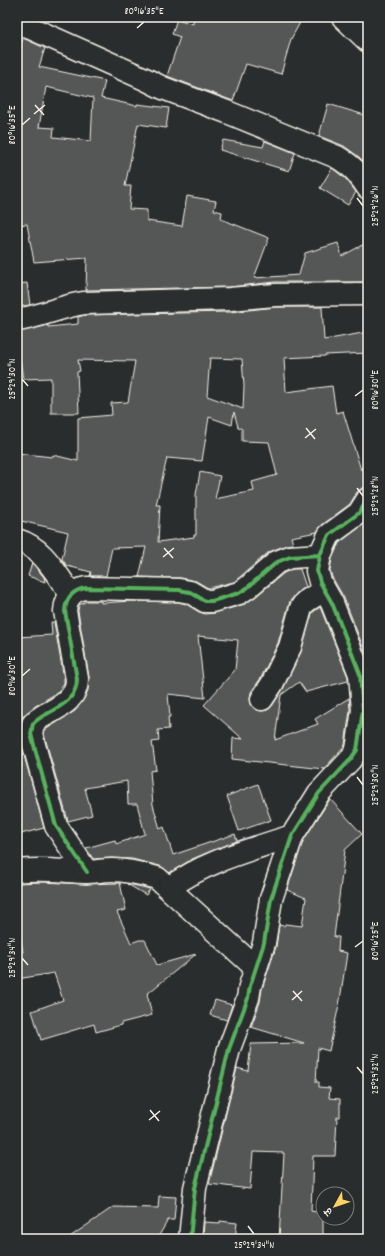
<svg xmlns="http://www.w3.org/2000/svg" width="385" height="1256" font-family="Dekko,'Playpen Sans Deva',sans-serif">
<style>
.building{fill:#555756;stroke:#f4f1e8;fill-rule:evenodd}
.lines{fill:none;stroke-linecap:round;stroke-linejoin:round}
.minor-casing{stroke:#f4f1e8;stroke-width:25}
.minor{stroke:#2a2d2e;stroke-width:22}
.cycleway-casing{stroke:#2a2d2e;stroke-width:6}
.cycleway{stroke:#56b35d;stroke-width:4}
.ticks{fill:none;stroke:#f4f1e8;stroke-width:1.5}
.neatline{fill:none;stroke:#f4f1e8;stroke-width:1.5}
.ticks-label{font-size:10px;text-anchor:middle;fill:#f4f1e8}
</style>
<rect width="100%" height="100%" fill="#2a2d2e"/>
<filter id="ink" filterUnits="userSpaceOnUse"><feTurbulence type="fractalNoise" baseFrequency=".025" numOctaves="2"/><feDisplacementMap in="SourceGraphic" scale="8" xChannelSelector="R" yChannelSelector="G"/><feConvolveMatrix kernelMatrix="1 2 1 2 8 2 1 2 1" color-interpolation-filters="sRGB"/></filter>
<g filter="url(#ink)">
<!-- building -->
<g class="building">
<path d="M 194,17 L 303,17 L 291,39 L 281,74 L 246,64 L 233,101 L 167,76 L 180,37 L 172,34 L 177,19 L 193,24 Z"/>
<path d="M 23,38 L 45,48 L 39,67 L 105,81 L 101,98 L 137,106 L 137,104 L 169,108 L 166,128 L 138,124 L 125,186 L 131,186 L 129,209 L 147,210 L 147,221 L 182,226 L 187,196 L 216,201 L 214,210 L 222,212 L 221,219 L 269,238 L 254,278 L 299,275 L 305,253 L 338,243 L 342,256 L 368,242 L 368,282 L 275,282 L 229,287 L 86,290 L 87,258 L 34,262 L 27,224 L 17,225 L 17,57 ZM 46,87 L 93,98 L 91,141 L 53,137 L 54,128 L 39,127 Z"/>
<path d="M 328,104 L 368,116 L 368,166 L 359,157 L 344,146 L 319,136 Z"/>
<path d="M 223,140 L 263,147 L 265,141 L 295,153 L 289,171 L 220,150 Z"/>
<path d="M 332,168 L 346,179 L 356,192 L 348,205 L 320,188 Z"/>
<path d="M 27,283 L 30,305 L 17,307 L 17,284 Z"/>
<path d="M 276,307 L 322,307 L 324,340 L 368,332 L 368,353 L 325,355 L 325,356 L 284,358 L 286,392 L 332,386 L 336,413 L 343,411 L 361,470 L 368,457 L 368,487 L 362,488 L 357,492 L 350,504 L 322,525 L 317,532 L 291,537 L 293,544 L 286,545 L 269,552 L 234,582 L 208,588 L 196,581 L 181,578 L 139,577 L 146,547 L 112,548 L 106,576 L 90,576 L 91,572 L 67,566 L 62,559 L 68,532 L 17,520 L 17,453 L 52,457 L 53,455 L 78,461 L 78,418 L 112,415 L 111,403 L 128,402 L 135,361 L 78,360 L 80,371 L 77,372 L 79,413 L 51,413 L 51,378 L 23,379 L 20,358 L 18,359 L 17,332 L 48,325 L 48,327 L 78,324 L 78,317 L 85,315 L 230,312 ZM 210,358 L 242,359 L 244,386 L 243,409 L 207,396 ZM 234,412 L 238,427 L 242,429 L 242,441 L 269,442 L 277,475 L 252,482 L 254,491 L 215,499 L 220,476 L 200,472 L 196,495 L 196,535 L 194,535 L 194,537 L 158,542 L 160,505 L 156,505 L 167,458 L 202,461 L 209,417 L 232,425 Z"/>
<path d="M 368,521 L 368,660 L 344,598 L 332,577 L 330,570 L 332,559 L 339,543 Z"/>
<path d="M 32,563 L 44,577 L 45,582 L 28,576 Z"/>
<path d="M 293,569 L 300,569 L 306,587 L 298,592 L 290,601 L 278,643 L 261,678 L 251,692 L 250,698 L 251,704 L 255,709 L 261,711 L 267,710 L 272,706 L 283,689 L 301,652 L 312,613 L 320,607 L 348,677 L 348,681 L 306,692 L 299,682 L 281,695 L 275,740 L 318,724 L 315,719 L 349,698 L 350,710 L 345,745 L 324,769 L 232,759 L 233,738 L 243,739 L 204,705 L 235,670 L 238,640 L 198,636 L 205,698 L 168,694 L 170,717 L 168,717 L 169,729 L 158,730 L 159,741 L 152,742 L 156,770 L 150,771 L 153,805 L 160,829 L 164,827 L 173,855 L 235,834 L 237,841 L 192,859 L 170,873 L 160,866 L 132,859 L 112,858 L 93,859 L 86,848 L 115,840 L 116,844 L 145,834 L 137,804 L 128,804 L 127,781 L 85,788 L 92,815 L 68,821 L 44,734 L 45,730 L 75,711 L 84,699 L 88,690 L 89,677 L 78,611 L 79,605 L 87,601 L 101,601 L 101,603 L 131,601 L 178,602 L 186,604 L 199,612 L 205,614 L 215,613 L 245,604 L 255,597 L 284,573 Z"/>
<path d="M 51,622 L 54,622 L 64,679 L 64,683 L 58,692 L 34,707 L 25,714 L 21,720 L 19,731 L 19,737 L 44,828 L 17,835 L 17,767 L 22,766 L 17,746 L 17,637 L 52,635 Z"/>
<path d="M 258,784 L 271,820 L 239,831 L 227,796 Z"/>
<path d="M 330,799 L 362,834 L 345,850 L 334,937 L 339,937 L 338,951 L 347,953 L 340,1000 L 329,1051 L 318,1048 L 316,1082 L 319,1082 L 319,1087 L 330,1088 L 329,1098 L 340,1099 L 340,1117 L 337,1117 L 335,1156 L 313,1156 L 311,1211 L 323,1213 L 323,1239 L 279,1239 L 284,1153 L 253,1152 L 250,1189 L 209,1184 L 237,1068 L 248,1071 L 251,1044 L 304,1043 L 251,1027 L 260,1002 L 262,989 L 276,947 L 279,925 L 284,926 L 285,924 L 302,926 L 306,898 L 287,890 L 303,841 Z"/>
<path d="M 42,882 L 85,884 L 120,883 L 126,910 L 117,912 L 131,943 L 139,940 L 145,940 L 157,965 L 196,954 L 147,994 L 152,1015 L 121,1023 L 121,1025 L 96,1032 L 94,1024 L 41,1040 L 32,1011 L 63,1000 L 54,973 L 17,979 L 17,954 L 23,952 L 18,921 L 17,883 Z"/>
<path d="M 127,884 L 138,886 L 150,889 L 146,895 Z"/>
<path d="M 215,1000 L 232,1005 L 227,1020 L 210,1015 Z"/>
<path d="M 159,1196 L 176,1197 L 174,1220 L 168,1220 L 157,1239 L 67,1239 L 113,1207 L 158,1208 Z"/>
<path d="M 220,1221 L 237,1223 L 235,1239 L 203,1239 L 204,1222 L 220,1223 Z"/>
</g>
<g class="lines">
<defs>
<g id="minor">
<path d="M 343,17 L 368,41"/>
<path d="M 17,22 L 145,79 L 163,88 L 227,112 L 337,157 C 352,166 358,172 368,188"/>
<path d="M 17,320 C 40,317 61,306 84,303 L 230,299 L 275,295 L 368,294"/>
<path d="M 17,540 C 44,548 55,573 71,594"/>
<path d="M 262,699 L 272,684 L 290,647 L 301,608 L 305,602 L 324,590"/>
<path d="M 17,871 C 40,868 62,871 85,872 C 94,872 103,870 112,870 C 128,870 143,874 157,878 L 256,968"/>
<path d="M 87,872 L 56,826 L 31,734 C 32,731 32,726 33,724 C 35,721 40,718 43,716 C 59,707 77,700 77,679 L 65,611 C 66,597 73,590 86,588 L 179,590 L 190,592 L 205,601 L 212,601 L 239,593 L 247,588 L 277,562 L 290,557 L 320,555"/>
<path d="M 169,888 C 205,861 250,850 292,836"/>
<path d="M 190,1239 L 195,1188 L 229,1049 L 248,998 L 250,986 L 264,943 L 271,899 L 292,836 L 319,793 L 350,760 L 357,750 L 363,710 L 360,674 L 332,603 L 320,582 L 317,571 L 320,555 L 329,535 L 359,513 L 368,499"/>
</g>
</defs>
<!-- minor casing -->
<use href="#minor" class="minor-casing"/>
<!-- minor -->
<use href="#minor" class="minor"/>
<defs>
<g id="cycleway">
<path d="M 87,872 L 56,826 L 31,734 C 32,731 32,726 33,724 C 35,721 40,718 43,716 C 59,707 77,700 77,679 L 65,611 C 66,597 73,590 86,588 L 179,590 L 190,592 L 205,601 L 212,601 L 239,593 L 247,588 L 277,562 L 290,557 L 320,555"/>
<path d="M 190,1239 L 195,1188 L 229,1049 L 248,998 L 250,986 L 264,943 L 271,899 L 292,836 L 319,793 L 350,760 L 357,750 L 363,710 L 360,674 L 332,603 L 320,582 L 317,571 L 320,555 L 329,535 L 359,513 L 368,499"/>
</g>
</defs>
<!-- cycleway casing -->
<use href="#cycleway" class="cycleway-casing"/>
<!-- cycleway -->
<use href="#cycleway" class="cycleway"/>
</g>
</g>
<!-- ticks -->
<path class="ticks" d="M 137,28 L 144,22M 35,105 L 44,115M 34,114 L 45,105M 22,125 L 30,118M 357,198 L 363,206M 22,379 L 28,386M 355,396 L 363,390M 306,428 L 315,439M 305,438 L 316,429M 357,488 L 363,496M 164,548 L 173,558M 163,557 L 174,548M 22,676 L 30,669M 357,777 L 363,785M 355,947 L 363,941M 22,958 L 28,965M 293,991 L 302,1001M 292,1000 L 302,991M 357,1067 L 363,1074M 150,1110 L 159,1121M 149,1120 L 160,1111M 248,1226 L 254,1234"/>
<!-- margin -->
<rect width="385" height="1256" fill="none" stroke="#2a2d2e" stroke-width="44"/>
<!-- north arrow -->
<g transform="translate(335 1206) rotate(230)"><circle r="19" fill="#2a2d2e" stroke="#7b7b78"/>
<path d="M0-3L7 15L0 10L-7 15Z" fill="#ffd166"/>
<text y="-6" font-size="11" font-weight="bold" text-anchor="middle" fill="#f4f1e8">उ</text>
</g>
<rect x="22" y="22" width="341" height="1212" class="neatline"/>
<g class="ticks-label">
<text x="144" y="14">80°16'35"E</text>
<text transform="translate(11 125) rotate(-90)" y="4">80°16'35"E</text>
<text transform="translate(374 206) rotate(-90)" y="4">25°29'26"N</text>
<text transform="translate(11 379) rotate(-90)" y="4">25°29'30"N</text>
<text transform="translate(374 390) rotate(-90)" y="4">80°16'30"E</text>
<text transform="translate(374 496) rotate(-90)" y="4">25°29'28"N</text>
<text transform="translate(11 676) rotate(-90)" y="4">80°16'30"E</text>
<text transform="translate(374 785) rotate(-90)" y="4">25°29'30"N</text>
<text transform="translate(374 941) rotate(-90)" y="4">80°16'25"E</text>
<text transform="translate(11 958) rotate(-90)" y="4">25°29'34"N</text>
<text transform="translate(374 1074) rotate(-90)" y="4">25°29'32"N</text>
<text x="254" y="1248">25°29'34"N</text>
</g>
</svg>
